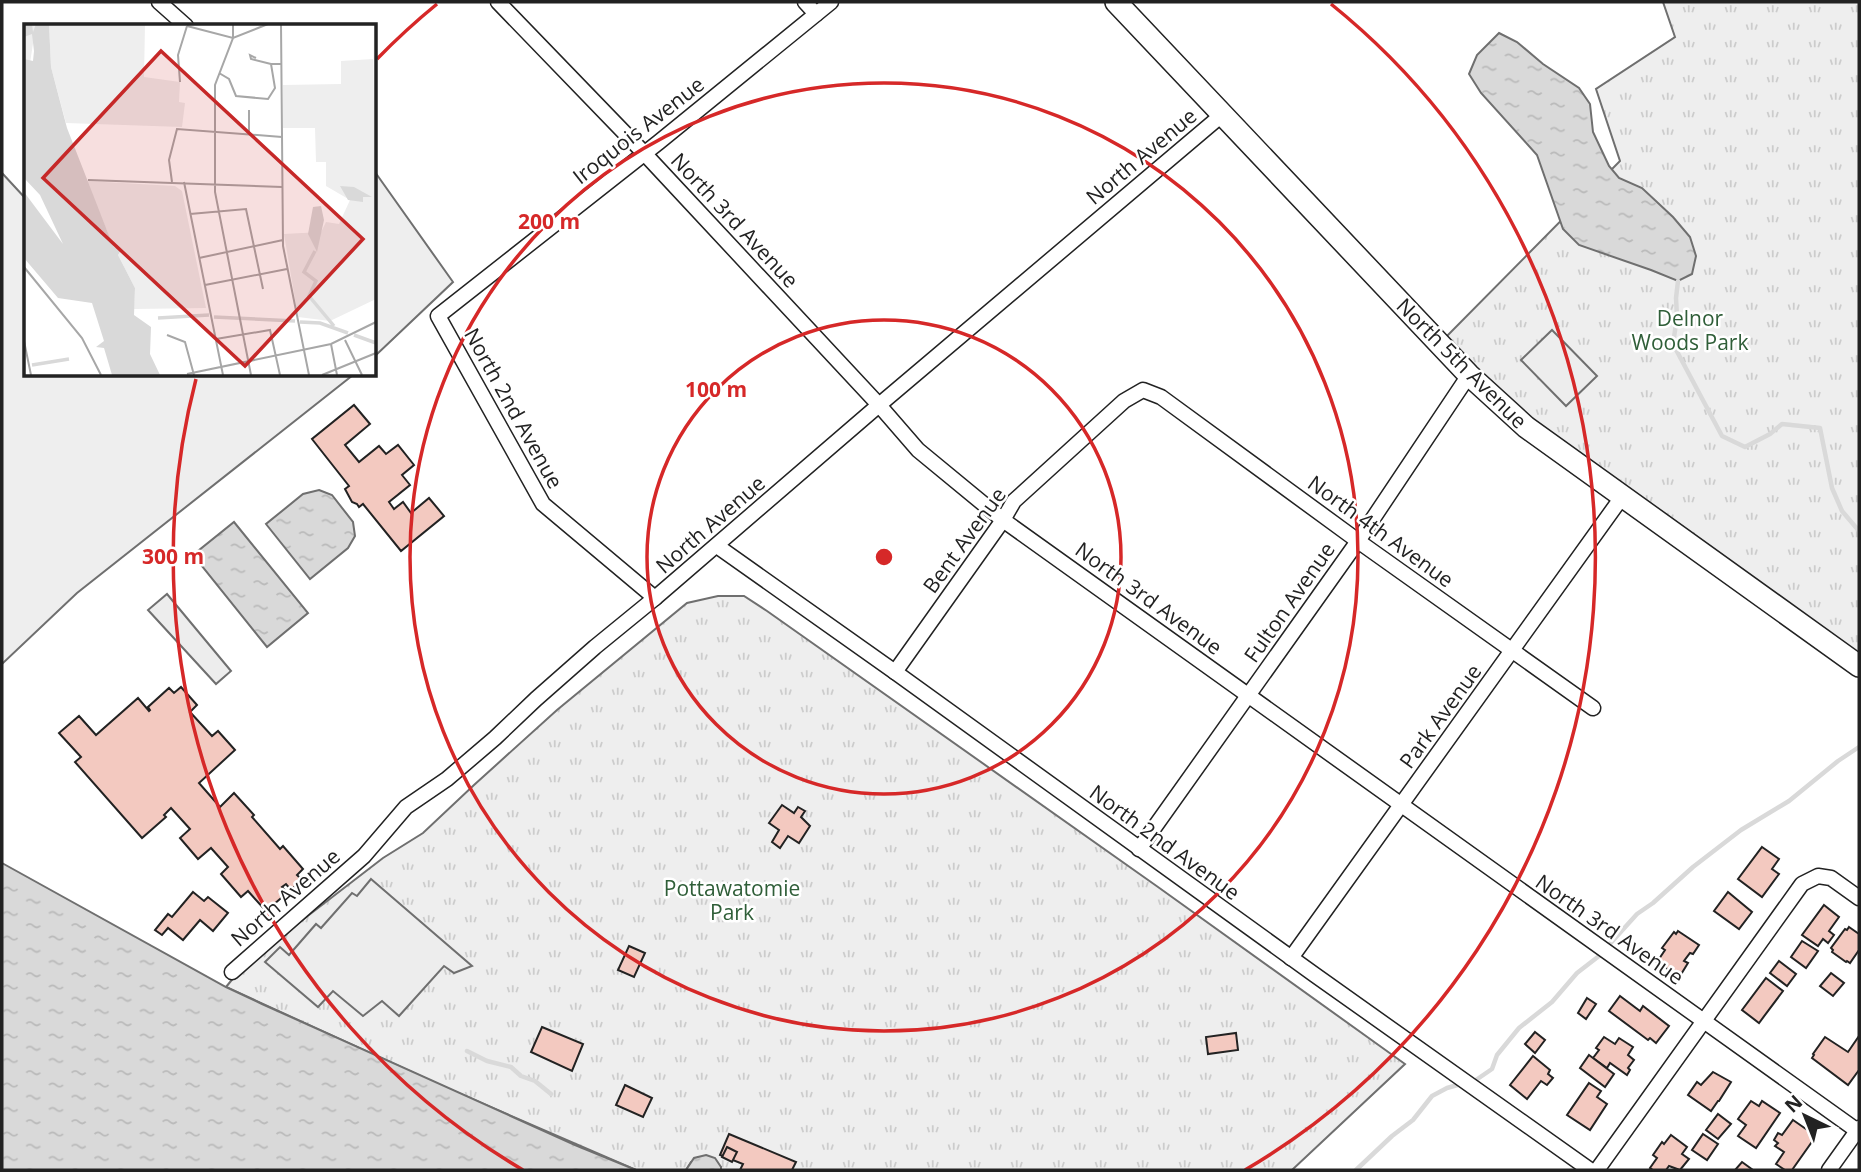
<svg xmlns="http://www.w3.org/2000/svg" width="1861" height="1172" font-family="'Open Sans',sans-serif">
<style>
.green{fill:#eee;stroke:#6f6f6f;stroke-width:2}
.park{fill:url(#park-tufts);stroke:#6f6f6f;stroke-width:2}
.parking{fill:#ededed;stroke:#6f6f6f;stroke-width:2}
.water{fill:url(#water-ripples);stroke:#6f6f6f;stroke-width:2}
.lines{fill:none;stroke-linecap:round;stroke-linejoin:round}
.stream{stroke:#d9d9d9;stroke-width:4.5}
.building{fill:#f3c9c0;stroke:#222;stroke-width:2}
.minor-casing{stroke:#222;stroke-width:17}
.secondary-casing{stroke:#222;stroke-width:24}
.minor{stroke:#fff;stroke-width:14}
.secondary{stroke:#fff;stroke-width:21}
.ring{fill:none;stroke:#d62828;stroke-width:3.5}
.labels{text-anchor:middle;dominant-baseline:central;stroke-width:5;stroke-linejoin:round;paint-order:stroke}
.street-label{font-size:21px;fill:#222;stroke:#fff}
.park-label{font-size:21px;fill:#2f5e38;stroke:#fff}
.inset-river{fill:none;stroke:#d9d9d9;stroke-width:3.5}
.inset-road{fill:none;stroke:#a7a7a7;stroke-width:2}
.view{fill:#c62828;fill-opacity:0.15;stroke:#c62828;stroke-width:3.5}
.inset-edge{fill:none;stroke:#222;stroke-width:3.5}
.centre{fill:#d62828;stroke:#fff;stroke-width:3.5}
.ring-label{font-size:21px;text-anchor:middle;font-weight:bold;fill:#d62828;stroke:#fff;stroke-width:5;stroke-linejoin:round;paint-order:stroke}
</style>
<defs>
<pattern id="park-tufts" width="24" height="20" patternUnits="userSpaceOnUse" patternTransform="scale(1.75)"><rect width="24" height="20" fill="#eee"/><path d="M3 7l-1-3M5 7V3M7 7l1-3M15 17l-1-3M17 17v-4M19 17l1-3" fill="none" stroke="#ccc"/></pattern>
<pattern id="water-ripples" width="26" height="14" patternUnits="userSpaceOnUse" patternTransform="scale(1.75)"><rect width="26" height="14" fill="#d9d9d9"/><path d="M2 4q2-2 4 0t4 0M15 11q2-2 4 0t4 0" fill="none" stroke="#bababa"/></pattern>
</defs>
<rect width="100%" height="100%" fill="#fff"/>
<!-- green -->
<g class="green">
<path d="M 375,172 L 453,282 L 375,356 L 374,356 Z"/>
<path d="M 2,173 L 26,199 L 26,374 L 353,375 L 77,593 L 2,664 Z"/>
</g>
<!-- park -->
<g class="park">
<path d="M 1663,2 L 1859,2 L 1859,658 L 1530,423 L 1444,339 L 1620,161 L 1596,89 L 1675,37 Z"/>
<path d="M 718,596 L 744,596 L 767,611 L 1158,887 L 1405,1064 L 1292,1170 L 721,1170 L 721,1167 L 691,1162 L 686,1170 L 636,1170 L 449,1089 L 226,987 L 244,965 L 383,858 L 423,833 L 474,785 L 557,710 L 687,603 Z"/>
</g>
<!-- parking -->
<g class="parking">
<path d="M 1552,330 L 1597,376 L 1566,406 L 1521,360 Z"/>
<path d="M 167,594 L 231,671 L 216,684 L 148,610 Z"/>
<path d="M 371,879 L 472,966 L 454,973 L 444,966 L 399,1016 L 382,1001 L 363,1016 L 333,991 L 318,1007 L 265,962 L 280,947 L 289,955 L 316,924 L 321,928 L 352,893 L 357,896 Z"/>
</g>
<!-- water -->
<g class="water">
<path d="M 1499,33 L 1517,42 L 1543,64 L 1579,88 L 1590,104 L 1593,132 L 1609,166 L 1619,178 L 1642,188 L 1673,217 L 1690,237 L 1696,256 L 1692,274 L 1678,281 L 1651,270 L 1579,245 L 1563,229 L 1537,155 L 1481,93 L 1469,74 L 1477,55 Z"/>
<path d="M 319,490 L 332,495 L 353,522 L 355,536 L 348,548 L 310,579 L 266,524 L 303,494 Z"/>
<path d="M 234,522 L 308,613 L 267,647 L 193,555 Z"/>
<path d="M 2,863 L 226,987 L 262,1004 L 575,1145 L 636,1170 L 2,1170 Z"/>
<path d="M 706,1155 L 715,1158 L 721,1167 L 721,1170 L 686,1170 L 694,1158 Z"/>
</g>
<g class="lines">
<!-- stream -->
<g class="stream">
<path d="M 1678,281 L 1676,298 L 1677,317 L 1673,344 L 1722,436 L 1745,447 L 1770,434 L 1782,424 L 1820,428 L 1832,488 L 1842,511 L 1859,531"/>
<path d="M 467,1051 L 487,1061 L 511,1067 L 521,1076 L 535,1081 L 551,1094"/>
<path d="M 1473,1082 L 1492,1069 L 1497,1055 L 1519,1028 L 1552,1002 L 1577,973 L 1599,956 L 1637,914 L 1653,903 L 1693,867 L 1741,830 L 1789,801 L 1838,761 L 1859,747"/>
<path d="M 1356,1170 L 1392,1136 L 1413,1120 L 1432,1096 L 1447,1088 L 1461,1084"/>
</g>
</g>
<!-- building -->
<g class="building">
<path d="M 354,405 L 370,424 L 345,445 L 359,462 L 379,446 L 386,454 L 398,445 L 414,465 L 402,475 L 410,485 L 389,502 L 394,509 L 403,502 L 411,513 L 429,498 L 444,516 L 401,551 L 363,504 L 359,507 L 357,504 L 352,502 L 345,489 L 349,486 L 312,439 Z"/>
<path d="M 181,687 L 197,705 L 190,712 L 212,736 L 218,731 L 235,750 L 199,783 L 220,807 L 234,793 L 254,815 L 252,817 L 280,849 L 283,846 L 303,869 L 297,875 L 302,880 L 291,890 L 286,884 L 282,887 L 287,893 L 266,911 L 248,891 L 241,897 L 221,874 L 228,867 L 211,848 L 198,859 L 180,838 L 190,829 L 171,808 L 164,815 L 166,817 L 142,838 L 75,762 L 81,757 L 59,733 L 79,716 L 96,735 L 138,698 L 149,711 L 150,710 L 148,707 L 169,688 L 174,693 Z"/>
<path d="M 782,805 L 794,813 L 798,807 L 805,811 L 801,817 L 810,826 L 799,843 L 788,836 L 780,848 L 772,842 L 779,830 L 769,823 Z"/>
<path d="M 1762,847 L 1779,859 L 1772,869 L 1779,874 L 1762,897 L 1738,879 Z"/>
<path d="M 193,892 L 204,901 L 208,897 L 228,913 L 213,931 L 200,920 L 183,940 L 168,928 L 162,935 L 155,930 L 168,914 L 172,917 Z"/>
<path d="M 1728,892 L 1752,912 L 1739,929 L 1714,911 Z"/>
<path d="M 1824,905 L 1839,917 L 1829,931 L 1834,935 L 1828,943 L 1823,939 L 1818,946 L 1802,935 Z"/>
<path d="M 1849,927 L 1859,934 L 1859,950 L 1850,963 L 1847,961 L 1846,962 L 1832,952 L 1833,950 L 1831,948 L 1845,929 L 1847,930 Z"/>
<path d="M 1678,931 L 1699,945 L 1693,954 L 1690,953 L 1684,961 L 1688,963 L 1680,976 L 1676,973 L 1675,974 L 1657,962 L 1665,950 L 1662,948 L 1674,932 L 1676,934 Z"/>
<path d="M 1802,941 L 1818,951 L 1806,968 L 1791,957 Z"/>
<path d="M 629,946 L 645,953 L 634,977 L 618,970 Z"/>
<path d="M 1779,961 L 1796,974 L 1787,986 L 1770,973 Z"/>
<path d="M 1831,973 L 1844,983 L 1833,996 L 1820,986 Z"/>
<path d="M 1766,978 L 1783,991 L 1759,1023 L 1742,1010 Z"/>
<path d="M 1620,996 L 1640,1011 L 1643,1006 L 1669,1026 L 1656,1043 L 1650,1038 L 1648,1040 L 1609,1011 Z"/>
<path d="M 1587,998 L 1596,1004 L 1586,1019 L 1578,1013 Z"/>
<path d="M 542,1027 L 583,1044 L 572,1071 L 531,1052 Z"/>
<path d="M 1535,1032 L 1545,1040 L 1535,1053 L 1525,1044 Z"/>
<path d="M 1236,1033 L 1238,1050 L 1208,1054 L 1206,1037 Z"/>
<path d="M 1859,1036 L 1859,1070 L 1848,1085 L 1812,1058 L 1814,1055 L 1813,1054 L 1825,1037 L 1848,1052 Z"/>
<path d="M 1604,1037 L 1615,1044 L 1619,1038 L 1633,1047 L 1628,1055 L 1634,1060 L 1628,1068 L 1630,1070 L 1627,1075 L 1610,1063 L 1607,1068 L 1593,1058 L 1599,1050 L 1596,1048 Z"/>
<path d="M 1589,1055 L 1614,1074 L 1605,1087 L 1580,1068 Z"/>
<path d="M 1533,1056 L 1550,1070 L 1548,1074 L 1553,1078 L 1547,1085 L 1541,1081 L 1527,1099 L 1510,1085 Z"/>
<path d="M 1713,1072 L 1731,1082 L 1719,1101 L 1718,1101 L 1711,1111 L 1688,1095 L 1697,1082 L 1701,1085 Z"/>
<path d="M 1589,1083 L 1601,1091 L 1597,1097 L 1607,1104 L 1590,1130 L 1567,1115 Z"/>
<path d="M 625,1085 L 652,1098 L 643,1117 L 616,1105 Z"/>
<path d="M 1751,1101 L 1759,1106 L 1762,1101 L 1780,1113 L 1756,1148 L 1738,1136 L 1746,1125 L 1738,1119 Z"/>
<path d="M 1718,1114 L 1731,1124 L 1718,1139 L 1706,1130 Z"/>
<path d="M 1793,1120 L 1816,1136 L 1792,1170 L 1785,1170 L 1776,1164 L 1784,1152 L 1775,1146 L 1778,1143 L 1774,1140 L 1778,1133 L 1782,1135 Z"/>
<path d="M 729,1134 L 796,1162 L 792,1170 L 740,1170 L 743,1164 L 720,1155 Z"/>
<path d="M 1703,1134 L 1718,1144 L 1707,1160 L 1692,1150 Z"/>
<path d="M 1671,1135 L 1687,1147 L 1682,1154 L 1689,1159 L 1680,1170 L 1669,1166 L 1666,1170 L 1653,1170 L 1650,1168 L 1657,1158 L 1653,1155 L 1662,1142 L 1664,1144 Z"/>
<path d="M 727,1147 L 737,1152 L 732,1162 L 722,1157 Z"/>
<path d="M 1742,1162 L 1753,1170 L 1735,1170 Z"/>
</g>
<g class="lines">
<defs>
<g id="minor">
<path d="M 159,2 L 186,26"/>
<path d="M 498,2 L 644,153 L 879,405 L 918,450 L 1003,520 L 1859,1132"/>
<path d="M 805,2 L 816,14"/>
<path d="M 717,546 L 895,672 L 1315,975 L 1590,1170"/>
<path d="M 655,598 L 543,504 L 438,316 L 659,142 L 831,2"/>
<path d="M 895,672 L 1003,520 L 1014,501 L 1124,401 L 1143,390 L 1161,397 L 1358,541 L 1593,708"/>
<path d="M 1139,849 L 1358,541 L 1469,375"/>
<path d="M 1291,958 L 1622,497"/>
<path d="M 232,972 L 364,856 L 406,807 L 447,779 L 495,738 L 536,699 L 595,647 L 655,598 L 879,405 L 1223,114"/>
<path d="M 1597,1170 L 1802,884 L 1818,876 L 1831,878 L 1859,898"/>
<path d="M 1829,1170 L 1859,1128"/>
</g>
<path id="secondary" d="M 1116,2 L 1469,375 L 1526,427 L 1859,666"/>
</defs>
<!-- minor casing -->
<use href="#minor" class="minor-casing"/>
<!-- secondary casing -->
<use href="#secondary" class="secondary-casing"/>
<!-- minor -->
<use href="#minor" class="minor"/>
<!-- secondary -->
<use href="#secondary" class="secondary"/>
</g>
<!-- distance rings -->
<g class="ring">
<circle cx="884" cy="557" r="237"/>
<circle cx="884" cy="557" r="474"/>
<path d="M523 1170A711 711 0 0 1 196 379M377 59A711 711 0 0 1 437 4M1331 4A711 711 0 0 1 1245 1170"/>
</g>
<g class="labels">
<!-- street labels -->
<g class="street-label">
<text transform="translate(638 130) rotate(-38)">Iroquois Avenue</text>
<text transform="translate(1141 156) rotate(-40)">North Avenue</text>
<text transform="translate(735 220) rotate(47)">North 3rd Avenue</text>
<text transform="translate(1462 363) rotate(45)">North 5th Avenue</text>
<text transform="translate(514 408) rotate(61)">North 2nd Avenue</text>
<text transform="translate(710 524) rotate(-41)">North Avenue</text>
<text transform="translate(1381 531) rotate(36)">North 4th Avenue</text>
<text transform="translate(964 540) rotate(-54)">Bent Avenue</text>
<text transform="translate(1149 598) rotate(36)">North 3rd Avenue</text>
<text transform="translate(1289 602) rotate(-55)">Fulton Avenue</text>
<text transform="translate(1440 716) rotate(-54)">Park Avenue</text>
<text transform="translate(1165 842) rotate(36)">North 2nd Avenue</text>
<text transform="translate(285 897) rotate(-41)">North Avenue</text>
<text transform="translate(1610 929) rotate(35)">North 3rd Avenue</text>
</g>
<!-- park labels -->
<g class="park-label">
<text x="1690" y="318">Delnor<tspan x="1690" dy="24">Woods Park</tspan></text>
<text x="732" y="888">Pottawatomie<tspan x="732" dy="24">Park</tspan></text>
</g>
</g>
<!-- overview -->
<g transform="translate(24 24)">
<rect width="352" height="352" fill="#fff"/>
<path d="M 0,0 L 12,0 L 6,39 L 0,35 ZM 25,0 L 121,0 L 120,53 L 156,58 L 155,78 L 161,79 L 158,103 L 42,99 L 27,43 Z" fill="#eee"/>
<path d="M 349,0 L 352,275 L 306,297 L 274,293 L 260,210 L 297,208 L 302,198 L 315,200 L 326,176 L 302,162 L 302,138 L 292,138 L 291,104 L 259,104 L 259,61 L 317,60 L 317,37 L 349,35 ZM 62,157 L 151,162 L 158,167 L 182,284 L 110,285 L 111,264 L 94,231 L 98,225 L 90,223 Z" fill="#eee"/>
<path d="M 0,0 L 8,0 L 9,8 L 12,0 L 25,0 L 27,43 L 43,104 L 84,209 L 90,223 L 98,225 L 94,231 L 111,264 L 110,291 L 127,303 L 126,330 L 136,351 L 88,351 L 80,324 L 72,323 L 80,317 L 68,279 L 34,274 L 0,234 L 0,168 L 39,220 L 16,171 L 0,154 L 0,35 L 9,37 L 10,27 L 8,10 L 0,13 ZM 316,162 L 330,163 L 348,173 L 339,173 L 339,178 L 324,176 ZM 297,182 L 300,196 L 293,228 L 284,210 L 289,183 Z" fill="#d9d9d9"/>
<path class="inset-river" d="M 291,227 L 280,248 L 292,257 L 285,272 L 310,302M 190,293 L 271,297M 134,294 L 185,291M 276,298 L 296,299 L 324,309M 330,311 L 352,319M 8,341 L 45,335"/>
<path class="inset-road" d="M 209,0 L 209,14 L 191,61 L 191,168 L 227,351M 257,0 L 259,222 L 285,351M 163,2 L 209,14 L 244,0M 232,34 L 226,31 L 227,35 L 247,40M 195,49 L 205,55 L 212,72 L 244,75 L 251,64 L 247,40 L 258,40M 156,58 L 154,31 L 163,2M 225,86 L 225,111M 64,156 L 258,163M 148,158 L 145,136 L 153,105 L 258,113M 160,158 L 199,351M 166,190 L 222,185 L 239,265M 175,234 L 259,216M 0,243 L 58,314 L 77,351M 181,261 L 263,245M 143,311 L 161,318 L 170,351M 192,315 L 246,306 L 256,351M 321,316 L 338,351M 0,317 L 7,351M 307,320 L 313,351M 163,350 L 307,320 L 352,298M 298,351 L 352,329"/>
<path class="view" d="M 137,27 L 339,215 L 221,342 L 19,154 Z"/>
<rect width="352" height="352" class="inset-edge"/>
</g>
<circle cx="884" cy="557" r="10" class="centre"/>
<g class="ring-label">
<text x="549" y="229">200 m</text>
<text x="716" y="397">100 m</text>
<text x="173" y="564">300 m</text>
</g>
<!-- border -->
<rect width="1861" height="1172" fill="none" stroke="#222222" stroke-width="7"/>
<!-- north arrow -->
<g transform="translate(1805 1116) rotate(317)" stroke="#ffffff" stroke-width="5" paint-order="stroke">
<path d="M0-5L12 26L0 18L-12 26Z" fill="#222222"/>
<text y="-10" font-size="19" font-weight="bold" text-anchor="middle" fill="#222222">N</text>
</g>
</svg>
